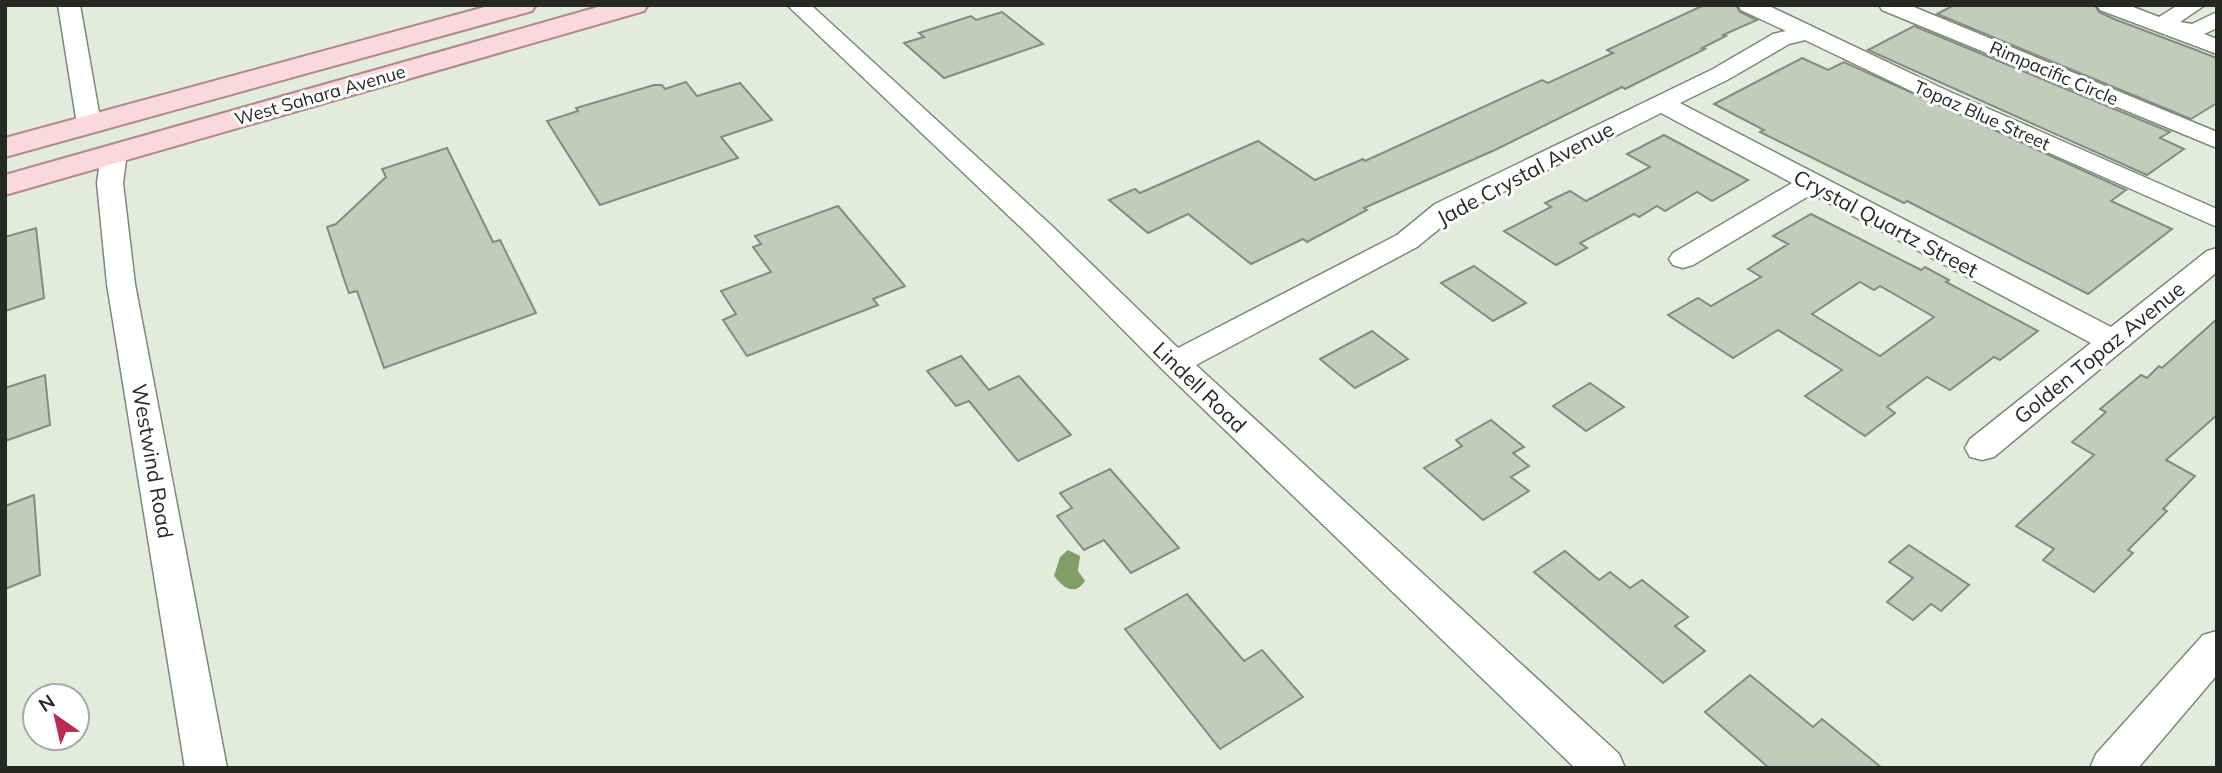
<svg xmlns="http://www.w3.org/2000/svg" width="2222" height="773" font-family="Mulish,sans-serif">
<style>
.water{fill:#829e67}
.building{fill:#c3cbbb;stroke:#858c7e;stroke-width:2;fill-rule:evenodd}
.lines{fill:none;stroke-linecap:round;stroke-linejoin:round}
.minor-casing{stroke:#7f8779;stroke-width:3}
.major-casing{stroke:#ae8a8d;stroke-width:4}
.minor{fill:#fff;fill-rule:evenodd}
.major{fill:#fbd8dd;fill-rule:evenodd}
.labels{text-anchor:middle;dominant-baseline:central;stroke-width:6;stroke-linejoin:round;paint-order:stroke}
.far-street-label{font-size:18px;fill:#252823;stroke:#fff}
.street-label{font-size:21px;fill:#252823;stroke:#fff}
</style>
<rect width="100%" height="100%" fill="#e3ecdc"/>
<!-- water -->
<path class="water" d="M 1068,550 L 1080,556 L 1078,571 L 1085,581 C 1074,597 1063,587 1054,576 L 1060,557 Z"/>
<!-- building -->
<g class="building">
<path d="M 1704,5 L 1736,5 L 1740,12 L 1757,20 L 1723,35 L 1726,36 L 1702,48 L 1705,49 L 1625,89 L 1622,87 L 1497,149 L 1364,208 L 1367,210 L 1307,242 L 1303,239 L 1251,264 L 1188,214 L 1148,233 L 1109,200 L 1135,189 L 1140,193 L 1258,141 L 1315,180 L 1363,159 L 1365,161 L 1542,80 L 1548,83 L 1613,53 L 1607,50 Z"/>
<path d="M 1954,5 L 2095,5 L 2099,12 L 2114,19 L 2217,58 L 2217,103 L 2191,119 L 1937,14 Z"/>
<path d="M 1002,12 L 1043,44 L 944,78 L 904,43 L 924,37 L 919,33 L 971,16 L 976,20 Z"/>
<path d="M 1914,26 L 2170,132 L 2160,138 L 2184,149 L 2147,175 L 1868,50 Z"/>
<path d="M 1802,58 L 1828,70 L 1844,62 L 2126,190 L 2111,201 L 2172,229 L 2088,294 L 1907,201 L 1904,203 L 1760,132 L 1764,130 L 1714,104 Z"/>
<path d="M 686,82 L 697,96 L 740,83 L 772,120 L 721,137 L 738,158 L 600,205 L 547,121 L 578,111 L 576,108 L 654,85 L 662,85 L 665,89 Z"/>
<path d="M 1664,135 L 1748,180 L 1712,201 L 1697,192 L 1665,211 L 1657,206 L 1639,217 L 1634,214 L 1580,243 L 1587,248 L 1556,265 L 1504,231 L 1551,207 L 1545,203 L 1570,191 L 1586,201 L 1650,167 L 1627,154 Z"/>
<path d="M 447,148 L 493,242 L 500,240 L 536,313 L 384,368 L 357,291 L 349,293 L 345,282 L 327,227 L 336,224 L 386,177 L 382,169 Z"/>
<path d="M 838,206 L 905,286 L 873,299 L 878,305 L 747,356 L 723,320 L 736,314 L 721,291 L 771,272 L 753,247 L 761,244 L 755,236 Z"/>
<path d="M 1811,214 L 1921,270 L 1925,267 L 1949,280 L 1946,282 L 2038,331 L 2000,360 L 1994,357 L 1950,390 L 1927,377 L 1887,407 L 1895,413 L 1865,436 L 1805,396 L 1842,370 L 1778,330 L 1733,358 L 1668,315 L 1698,298 L 1711,306 L 1761,277 L 1748,269 L 1788,244 L 1773,236 ZM 1860,282 L 1874,290 L 1880,286 L 1934,317 L 1880,356 L 1812,314 Z"/>
<path d="M 36,228 L 44,298 L 5,311 L 5,237 Z"/>
<path d="M 1474,266 L 1526,303 L 1493,321 L 1441,283 Z"/>
<path d="M 2217,319 L 2217,415 L 2166,460 L 2195,476 L 2163,509 L 2167,511 L 2128,550 L 2133,553 L 2094,592 L 2043,560 L 2054,549 L 2016,526 L 2094,455 L 2072,442 L 2106,412 L 2100,409 L 2141,375 L 2147,378 L 2159,366 L 2162,368 Z"/>
<path d="M 1372,331 L 1408,359 L 1355,388 L 1320,359 Z"/>
<path d="M 961,356 L 989,390 L 1019,376 L 1071,435 L 1018,461 L 969,401 L 956,406 L 927,371 Z"/>
<path d="M 45,375 L 50,425 L 5,441 L 5,388 Z"/>
<path d="M 1590,383 L 1624,407 L 1586,431 L 1553,406 Z"/>
<path d="M 1491,420 L 1524,447 L 1513,453 L 1529,466 L 1511,477 L 1529,491 L 1483,520 L 1424,468 L 1462,446 L 1456,440 Z"/>
<path d="M 1110,469 L 1179,548 L 1131,573 L 1104,540 L 1084,550 L 1057,516 L 1072,508 L 1060,493 Z"/>
<path d="M 34,495 L 40,575 L 5,589 L 5,506 Z"/>
<path d="M 1909,545 L 1969,585 L 1941,611 L 1931,604 L 1913,620 L 1887,602 L 1913,578 L 1889,562 Z"/>
<path d="M 1565,551 L 1599,580 L 1610,572 L 1630,588 L 1642,580 L 1688,617 L 1675,626 L 1705,651 L 1663,683 L 1534,572 Z"/>
<path d="M 1187,594 L 1244,661 L 1262,650 L 1303,697 L 1220,749 L 1125,629 Z"/>
<path d="M 1750,675 L 1813,727 L 1822,719 L 1882,768 L 1769,768 L 1705,712 Z"/>
</g>
<g class="lines">
<defs>
<g id="minor">
<path d="M 58,5 L 80,5 L 101,124 L 98,129 L 89,131 L 80,129 L 77,124 Z"/>
<path d="M 787,5 L 811,5 L 1052,226 L 1178,348 L 1397,235 L 1435,204 L 1713,69 L 1773,34 L 1786,31 L 1741,10 L 1738,5 L 1767,5 L 1948,91 L 2217,209 L 2217,227 L 1932,101 L 1805,40 L 1789,44 L 1729,79 L 1680,103 L 2111,327 L 2207,251 L 2217,248 L 2217,272 L 1994,457 L 1982,460 L 1970,457 L 1965,448 L 1970,439 L 2091,343 L 1812,194 L 1693,265 L 1683,268 L 1673,265 L 1669,259 L 1673,253 L 1792,183 L 1661,113 L 1455,216 L 1417,247 L 1196,365 L 1619,754 L 1625,768 L 1575,768 L 1164,371 L 1032,238 Z"/>
<path d="M 1879,5 L 1909,5 L 2217,132 L 2217,148 L 1882,10 Z"/>
<path d="M 2097,5 L 2128,5 L 2159,17 L 2178,5 L 2205,5 L 2180,22 L 2192,24 L 2217,12 L 2217,28 L 2204,34 L 2217,39 L 2217,54 L 2100,10 Z"/>
<path d="M 114,145 L 123,148 L 127,153 L 123,183 L 135,284 L 227,768 L 185,768 L 107,284 L 97,183 L 101,153 L 105,148 Z"/>
<path d="M 2217,631 L 2217,675 L 2138,768 L 2090,768 L 2096,754 L 2203,635 Z"/>
</g>
<g id="major">
<path d="M 492,5 L 536,5 L 532,11 L 5,157 L 5,138 Z"/>
<path d="M 605,5 L 648,5 L 644,11 L 5,195 L 5,175 Z"/>
</g>
</defs>
<!-- minor casing -->
<use href="#minor" class="minor-casing"/>
<!-- major casing -->
<use href="#major" class="major-casing"/>
<!-- minor -->
<use href="#minor" class="minor"/>
<!-- major -->
<use href="#major" class="major"/>
</g>
<g class="labels">
<!-- far-street labels -->
<g class="far-street-label">
<text transform="translate(2054 73) rotate(23)">Rimpacific Circle</text>
<text transform="translate(320 95) rotate(-16)">West Sahara Avenue</text>
<text transform="translate(1982 115) rotate(24)">Topaz Blue Street</text>
</g>
<!-- street labels -->
<g class="street-label">
<text transform="translate(1525 173) rotate(-28)">Jade Crystal Avenue</text>
<text transform="translate(1886 223) rotate(28)">Crystal Quartz Street</text>
<text transform="translate(2099 352) rotate(-39)">Golden Topaz Avenue</text>
<text transform="translate(1200 387) rotate(44)">Lindell Road</text>
<text transform="translate(153 461) rotate(80)">Westwind Road</text>
</g>
</g>
<!-- border -->
<rect width="2222" height="773" fill="none" stroke="#252823" stroke-width="14"/>
<!-- north arrow -->
<g transform="translate(56 717) rotate(326)"><circle r="33" fill="#ffffff" stroke="#a8a9a7" stroke-width="2"/>
<path d="M0-5L12 26L0 18L-12 26Z" fill="#bb2b54"/>
<text y="-10" font-size="19" font-weight="bold" text-anchor="middle" fill="#252823">N</text>
</g>
</svg>
